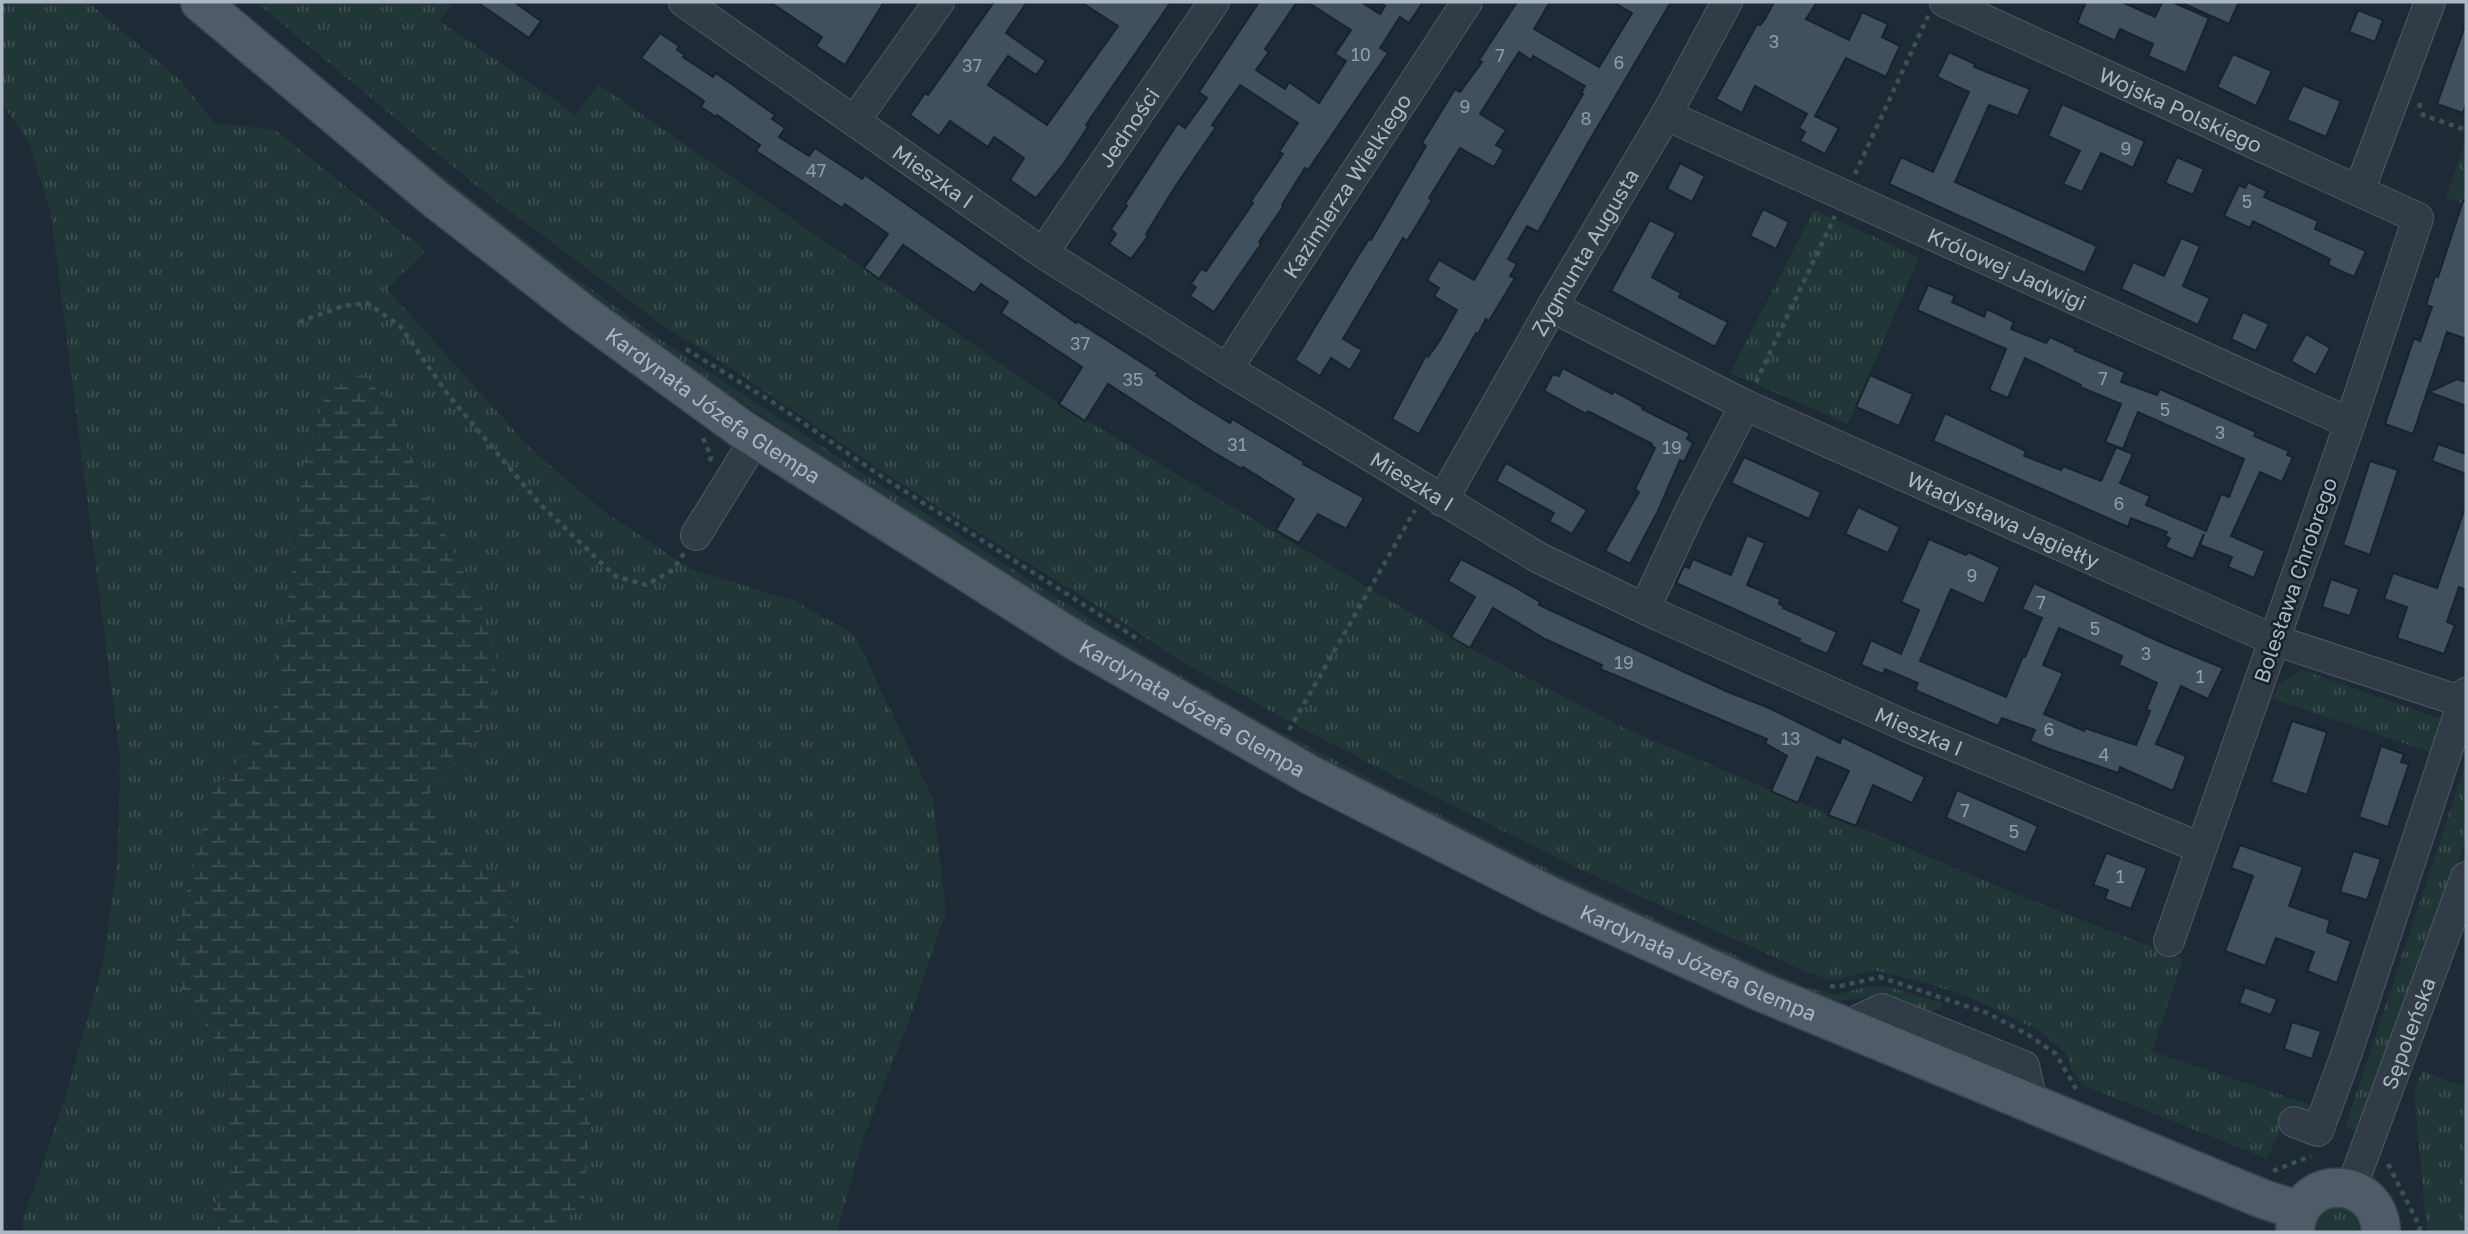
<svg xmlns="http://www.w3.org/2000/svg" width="2468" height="1234" font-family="'Golos Text',sans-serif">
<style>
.grass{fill:url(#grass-tufts)}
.wetland{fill:url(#wetland-marsh)}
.building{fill:#41505e;stroke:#19232d;stroke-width:2;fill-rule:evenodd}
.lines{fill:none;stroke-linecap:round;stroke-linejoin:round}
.minor-casing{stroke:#4f5a65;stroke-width:32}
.major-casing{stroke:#3b4550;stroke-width:41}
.path{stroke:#3a5251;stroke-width:4.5;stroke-dasharray:5 5;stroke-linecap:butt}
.minor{stroke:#313c46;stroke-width:30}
.major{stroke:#4f5b67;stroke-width:38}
.labels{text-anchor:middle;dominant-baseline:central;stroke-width:5;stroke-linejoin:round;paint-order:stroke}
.number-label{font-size:18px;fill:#909daa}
.street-label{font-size:21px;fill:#abb7c4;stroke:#17212b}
</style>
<defs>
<pattern id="grass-tufts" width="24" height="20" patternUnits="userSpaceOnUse" patternTransform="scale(1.75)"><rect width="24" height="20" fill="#203637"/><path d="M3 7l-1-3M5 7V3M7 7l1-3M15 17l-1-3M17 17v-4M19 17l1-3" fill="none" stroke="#3e5152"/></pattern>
<pattern id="wetland-marsh" width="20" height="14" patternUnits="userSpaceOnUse" patternTransform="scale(1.75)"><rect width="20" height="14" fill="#203637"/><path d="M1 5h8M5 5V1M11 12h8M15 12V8" fill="none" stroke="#3e5152"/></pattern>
</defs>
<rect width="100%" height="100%" fill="#1e2a36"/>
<!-- grass -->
<g class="grass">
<path d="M 2,2 L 88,2 L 179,79 L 215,123 L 275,130 L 426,251 L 387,289 L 530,448 L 603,511 L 691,569 L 795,601 L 854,634 L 933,799 L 946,912 L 912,1013 L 863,1139 L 837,1232 L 539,1232 L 584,1205 L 590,1120 L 576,1067 L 554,1031 L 518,961 L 508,881 L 443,846 L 429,793 L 486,724 L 482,608 L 448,541 L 386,399 L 362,374 L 327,390 L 302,470 L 293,567 L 272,718 L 211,795 L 183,993 L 212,1035 L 226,1062 L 229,1177 L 202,1232 L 23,1232 L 23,1219 L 65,1099 L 103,962 L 118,858 L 120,756 L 51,214 L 29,143 L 2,103 Z"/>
<path d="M 219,2 L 232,2 L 398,141 L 530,244 L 658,338 L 870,478 L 1153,659 L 1265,724 L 1409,799 L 1550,870 L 1805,987 L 1836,995 L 1870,986 L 1888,987 L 1943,1003 L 1940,1009 L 1928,1012 L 1883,995 L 1827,1003 L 1507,861 L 1145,665 L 1102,633 L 881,496 L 617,319 L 539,263 Z"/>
<path d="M 256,2 L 453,2 L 440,21 L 576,115 L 598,84 L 1059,404 L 1470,648 L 1624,728 L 2026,898 L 2183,959 L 2152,1051 L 2317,1107 L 2285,1119 L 2267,1159 L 2082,1085 L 2073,1072 L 2066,1053 L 2038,1030 L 1969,997 L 1926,983 L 1874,970 L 1832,981 L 1809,973 L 1569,864 L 1435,797 L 1305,730 L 1177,659 L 1118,619 L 895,480 L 725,364 L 665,327 L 475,185 Z"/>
<path d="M 2466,139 L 2466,205 L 2446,198 Z"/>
<path d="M 1814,210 L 1919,257 L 1848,424 L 1730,373 Z"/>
<path d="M 2302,670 L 2444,720 L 2433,753 L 2273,699 L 2279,684 Z"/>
<path d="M 2466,763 L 2466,840 L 2378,1080 L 2354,1131 L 2345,1127 Z"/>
<path d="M 2422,1071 L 2466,1087 L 2466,1232 L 2427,1232 L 2414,1093 Z"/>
<path d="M 2334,1207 C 2350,1208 2359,1216 2359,1232 L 2314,1232 C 2315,1218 2320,1211 2334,1207 Z"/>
</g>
<!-- wetland -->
<path class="wetland" d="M 362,374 L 386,399 L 448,541 L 482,608 L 497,661 L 486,724 L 429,794 L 443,846 L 508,881 L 518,961 L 554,1031 L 576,1067 L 590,1120 L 584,1205 L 539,1232 L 202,1232 L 229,1177 L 226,1062 L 212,1035 L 183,993 L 176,936 L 211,795 L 272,718 L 293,567 L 302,470 L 327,390 Z"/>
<!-- building -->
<g class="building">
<path d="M 477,2 L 514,2 L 541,21 L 529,38 Z"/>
<path d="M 770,2 L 884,2 L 845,65 L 816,46 L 822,37 Z"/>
<path d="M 994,2 L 1027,2 L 1006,33 L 1046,61 L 1036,75 L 1008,56 L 988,85 L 1047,125 L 1118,26 L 1081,2 L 1171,2 L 1086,125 L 1088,127 L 1064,163 L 1036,198 L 1010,180 L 1024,158 L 994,137 L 988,147 L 950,121 L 939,136 L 910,115 L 925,93 L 928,95 Z"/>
<path d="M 1259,2 L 1297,2 L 1265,49 L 1269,52 L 1256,70 L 1285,89 L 1289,82 L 1319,103 L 1346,61 L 1335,54 L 1351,30 L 1307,2 L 1361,2 L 1380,14 L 1385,6 L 1379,2 L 1423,2 L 1409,23 L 1400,17 L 1380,48 L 1388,53 L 1308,170 L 1305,168 L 1282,205 L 1283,207 L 1259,242 L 1261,244 L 1214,312 L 1190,296 L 1196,287 L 1191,284 L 1201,269 L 1206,271 L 1253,203 L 1251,201 L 1283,154 L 1279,152 L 1298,123 L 1240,85 L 1212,125 L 1216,127 L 1175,187 L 1146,234 L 1148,236 L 1131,259 L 1109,244 L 1116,234 L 1111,229 L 1127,206 L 1125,204 L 1178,123 L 1185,128 L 1207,98 L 1199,92 Z"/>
<path d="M 1517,2 L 1550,2 L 1534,29 L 1599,67 L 1632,13 L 1613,2 L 1671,2 L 1588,143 L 1538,232 L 1527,226 L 1508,259 L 1517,264 L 1510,276 L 1515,278 L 1489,321 L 1486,319 L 1478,334 L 1476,333 L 1419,434 L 1392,419 L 1426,355 L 1428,357 L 1440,340 L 1457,310 L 1434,296 L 1439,288 L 1427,280 L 1439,260 L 1474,280 L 1583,94 L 1581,93 L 1585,86 L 1533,56 L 1531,60 L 1519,52 L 1480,114 L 1506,130 L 1496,145 L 1504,150 L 1494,167 L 1460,148 L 1429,198 L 1432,200 L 1407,241 L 1403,238 L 1343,339 L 1362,350 L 1350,370 L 1331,358 L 1320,376 L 1295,360 L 1358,256 L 1369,239 L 1371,240 L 1426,146 L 1422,143 L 1455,89 L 1460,92 L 1482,62 L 1479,60 Z"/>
<path d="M 1774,2 L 1817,2 L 1806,19 L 1849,40 L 1862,12 L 1888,24 L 1882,37 L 1900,46 L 1886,77 L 1846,58 L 1815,116 L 1839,128 L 1825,154 L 1800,141 L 1805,132 L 1799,128 L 1807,114 L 1755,86 L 1742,113 L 1716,99 L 1757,24 L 1760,25 L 1765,19 Z"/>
<path d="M 2086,2 L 2122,2 L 2155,17 L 2162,2 L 2172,2 L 2209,18 L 2186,73 L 2148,56 L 2153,44 L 2120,29 L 2115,41 L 2077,23 Z"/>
<path d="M 2180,2 L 2239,2 L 2229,24 Z"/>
<path d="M 2358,10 L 2383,20 L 2375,42 L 2349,32 Z"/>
<path d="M 2464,29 L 2466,30 L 2466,104 L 2463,113 L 2437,104 Z"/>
<path d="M 660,33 L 679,46 L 677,50 L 685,55 L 683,57 L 713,77 L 716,73 L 775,115 L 772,119 L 785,128 L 779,137 L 809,156 L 815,148 L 862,179 L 865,175 L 1076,323 L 1077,321 L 1158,373 L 1156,375 L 1194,401 L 1230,423 L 1232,419 L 1304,462 L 1303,464 L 1364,498 L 1346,529 L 1318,514 L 1299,543 L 1276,530 L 1294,499 L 1243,467 L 1242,469 L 1213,452 L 1108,384 L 1085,421 L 1059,404 L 1082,367 L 1001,313 L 1008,302 L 981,284 L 974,293 L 903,245 L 879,279 L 864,268 L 888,234 L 845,204 L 842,208 L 756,151 L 760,145 L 717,115 L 716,117 L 701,107 L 704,101 L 641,58 Z"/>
<path d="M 1949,52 L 1975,64 L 1974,67 L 2030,89 L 2018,116 L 1989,105 L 1955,182 L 2097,246 L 2085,273 L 1889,184 L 1901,157 L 1933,172 L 1969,92 L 1937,77 Z"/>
<path d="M 2233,54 L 2272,71 L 2256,106 L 2217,87 Z"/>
<path d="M 2303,85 L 2341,101 L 2326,137 L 2287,120 Z"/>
<path d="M 2062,104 L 2145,141 L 2133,168 L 2101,153 L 2082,192 L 2063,184 L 2080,151 L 2048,136 Z"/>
<path d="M 2177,157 L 2204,169 L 2193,195 L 2165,183 Z"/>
<path d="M 1680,163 L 1705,176 L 1692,202 L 1667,189 Z"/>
<path d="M 2248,182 L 2267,191 L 2264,197 L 2318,221 L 2315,229 L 2366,251 L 2354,277 L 2328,265 L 2330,259 L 2253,221 L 2250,228 L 2224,216 L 2239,185 L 2245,188 Z"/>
<path d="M 2463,201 L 2466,201 L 2466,339 L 2447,332 L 2413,434 L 2385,424 L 2414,338 L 2420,341 L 2432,307 L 2426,305 L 2435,276 L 2438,277 Z"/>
<path d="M 1763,209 L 1789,222 L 1776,249 L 1750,236 Z"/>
<path d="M 1650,220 L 1676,233 L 1652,277 L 1681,293 L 1679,297 L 1728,322 L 1715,347 L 1611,291 Z"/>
<path d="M 2181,238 L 2200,246 L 2183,286 L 2210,298 L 2198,325 L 2121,289 L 2133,262 L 2164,276 Z"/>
<path d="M 1928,285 L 1955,296 L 1952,302 L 1984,317 L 1987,309 L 2014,322 L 2011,329 L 2046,343 L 2050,337 L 2076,349 L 2075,351 L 2125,372 L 2121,382 L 2157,395 L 2160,389 L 2256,432 L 2254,436 L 2289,451 L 2287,455 L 2293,457 L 2282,482 L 2260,472 L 2231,536 L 2265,551 L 2254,578 L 2228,567 L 2232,557 L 2200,545 L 2204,534 L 2193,559 L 2165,547 L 2170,538 L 2165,536 L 2167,532 L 2131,518 L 2128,527 L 1933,441 L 1945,413 L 2026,451 L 2024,456 L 2061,470 L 2063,466 L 2101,481 L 2116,447 L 2133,454 L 2120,483 L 2150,496 L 2146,505 L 2206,531 L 2221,494 L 2229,497 L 2244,459 L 2138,412 L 2123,449 L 2105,442 L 2121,404 L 2080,387 L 2081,385 L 2025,358 L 2008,398 L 1989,390 L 2006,349 L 1917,310 Z"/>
<path d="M 2243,312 L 2269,324 L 2256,351 L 2231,339 Z"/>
<path d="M 2306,334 L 2330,348 L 2316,375 L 2291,361 Z"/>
<path d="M 1563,368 L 1612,394 L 1614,391 L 1643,407 L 1642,409 L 1690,433 L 1687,439 L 1693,443 L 1684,462 L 1680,460 L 1658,511 L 1630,564 L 1605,551 L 1639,492 L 1635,489 L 1655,448 L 1651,446 L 1652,444 L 1588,411 L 1586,414 L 1544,391 L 1553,374 L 1559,376 Z"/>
<path d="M 1870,375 L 1913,394 L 1899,426 L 1856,407 Z"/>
<path d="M 2457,379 L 2466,382 L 2466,406 L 2429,392 Z"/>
<path d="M 2438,444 L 2466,454 L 2466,474 L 2432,461 Z"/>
<path d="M 1744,457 L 1821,492 L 1809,519 L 1731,483 Z"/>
<path d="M 2370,461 L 2398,470 L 2370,555 L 2343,545 Z"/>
<path d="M 1506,463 L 1587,510 L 1572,534 L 1549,521 L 1554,513 L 1496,481 Z"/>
<path d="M 1858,507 L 1900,527 L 1888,553 L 1845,534 Z"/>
<path d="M 2464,511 L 2466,511 L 2466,590 L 2459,587 L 2447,622 L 2455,625 L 2444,654 L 2397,638 L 2407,607 L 2384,599 L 2393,573 L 2437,588 Z"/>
<path d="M 1747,535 L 1765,543 L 1747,585 L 1780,599 L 1779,604 L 1784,606 L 1783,608 L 1837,632 L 1827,654 L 1799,642 L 1800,639 L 1676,583 L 1684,566 L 1689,568 L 1693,559 L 1731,575 Z"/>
<path d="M 1929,539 L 1966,555 L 1968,552 L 2000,567 L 1984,604 L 1951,589 L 1920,661 L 2006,697 L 2023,656 L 2025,657 L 2042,618 L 2022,609 L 2034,583 L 2158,641 L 2223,668 L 2208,699 L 2181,686 L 2156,744 L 2186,756 L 2173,791 L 2120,767 L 2118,773 L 2049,749 L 2030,741 L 2035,730 L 2002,718 L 1998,726 L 1915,690 L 1918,683 L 1885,669 L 1883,674 L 1861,665 L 1871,640 L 1901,654 L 1919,610 L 1901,602 ZM 2059,628 L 2122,656 L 2119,665 L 2157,683 L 2146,710 L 2150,711 L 2136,745 L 2085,728 L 2084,731 L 2044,714 L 2063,673 L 2043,665 Z"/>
<path d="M 1461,559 L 1515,587 L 1540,602 L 1539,605 L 1728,692 L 1767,707 L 1840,743 L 1842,737 L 1925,777 L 1912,803 L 1873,785 L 1856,826 L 1828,815 L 1849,771 L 1817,757 L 1798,803 L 1771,791 L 1787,756 L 1765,743 L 1767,739 L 1600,669 L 1602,665 L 1545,639 L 1493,608 L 1470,648 L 1451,637 L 1475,597 L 1448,581 Z"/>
<path d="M 2331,579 L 2359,589 L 2350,616 L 2322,607 Z"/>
<path d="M 2292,721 L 2327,732 L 2307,795 L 2271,782 Z"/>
<path d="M 2381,746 L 2404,754 L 2401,762 L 2409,764 L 2388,827 L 2359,817 Z"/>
<path d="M 1957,790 L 2038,826 L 2026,853 L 1946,818 Z"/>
<path d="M 2240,845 L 2303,867 L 2289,906 L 2330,920 L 2327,932 L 2351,941 L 2337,983 L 2307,971 L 2314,952 L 2276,938 L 2265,966 L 2225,951 L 2253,876 L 2231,868 Z"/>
<path d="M 2353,851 L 2381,859 L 2367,900 L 2340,892 Z"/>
<path d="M 2106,853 L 2147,868 L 2131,909 L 2105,899 L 2108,890 L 2093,885 Z"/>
<path d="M 2245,987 L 2277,999 L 2271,1015 L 2239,1003 Z"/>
<path d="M 2292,1022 L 2321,1031 L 2312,1059 L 2284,1049 Z"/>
</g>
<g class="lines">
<defs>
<g id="minor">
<path id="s1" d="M 684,2 L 1043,253 L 1227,369 L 1539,558 L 1660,616 L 1906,726 L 2201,848"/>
<path id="s2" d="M 1945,2 L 2418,218 L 2350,423 L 2169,941"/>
<path id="s3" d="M 1666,115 L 2350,423"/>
<path d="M 855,120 L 939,2"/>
<path d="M 2359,191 L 2430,2"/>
<path id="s4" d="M 1043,253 L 1214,2"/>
<path id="s5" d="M 1552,307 L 1745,405 L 2274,640 L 2466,703"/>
<path id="s6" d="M 1227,369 L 1467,2"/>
<path id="s7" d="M 1442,501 L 1552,307 L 1666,115 L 1727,2"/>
<path d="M 696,535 L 756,438"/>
<path d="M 1645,608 L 1691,509 L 1745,405"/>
<path d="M 1843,1027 L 1882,1009 L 2024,1066 L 2033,1106"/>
<path d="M 2294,1122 L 2318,1131 L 2346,1055 L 2466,693"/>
<path id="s8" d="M 2351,1189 L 2466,877"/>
</g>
<g id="major">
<path id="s9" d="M 200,2 L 434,198 L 582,313 L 743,430 L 1076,641 L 1312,776 L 1550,896 L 1761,992 L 2263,1199 L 2300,1211"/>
<path d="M 2295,1232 C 2296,1173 2379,1173 2381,1232"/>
</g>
</defs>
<!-- minor casing -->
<use href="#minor" class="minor-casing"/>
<!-- major casing -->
<use href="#major" class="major-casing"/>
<!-- path -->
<g class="path">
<path d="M 2419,103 L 2423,115 L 2466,130"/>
<path d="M 1855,174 L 1928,16"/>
<path d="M 299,322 L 343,306 L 367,303 L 400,326 L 449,396 L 539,503 L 615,576 L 646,585 L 673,570 L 684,553"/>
<path d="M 686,349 L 774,403 L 881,476 L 1141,641"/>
<path d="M 1756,382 L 1835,216"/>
<path d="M 703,438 L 711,457 L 709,462"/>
<path d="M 1289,730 L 1415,510"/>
<path d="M 1830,986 L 1836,987 L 1880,977 L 1987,1013 L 2027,1034 L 2056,1054 L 2076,1089"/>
<path d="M 2388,1164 L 2420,1227 L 2419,1232"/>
<path d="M 2273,1171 L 2311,1156"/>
</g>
<!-- minor -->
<use href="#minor" class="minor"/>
<!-- major -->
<use href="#major" class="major"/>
</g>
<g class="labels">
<!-- number labels -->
<g class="number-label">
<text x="1774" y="41">3</text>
<text x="1361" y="54">10</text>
<text x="1500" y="55">7</text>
<text x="1619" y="62">6</text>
<text x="972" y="65">37</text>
<text x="1465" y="106">9</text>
<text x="1586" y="118">8</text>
<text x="2126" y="148">9</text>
<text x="816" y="170">47</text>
<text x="2247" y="201">5</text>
<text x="1080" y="343">37</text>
<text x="2103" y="378">7</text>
<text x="1133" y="379">35</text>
<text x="2165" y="409">5</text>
<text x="2220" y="432">3</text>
<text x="1237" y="444">31</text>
<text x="1672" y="447">19</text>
<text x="2119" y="503">6</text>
<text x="1972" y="575">9</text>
<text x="2041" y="602">7</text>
<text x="2095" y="628">5</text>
<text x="2146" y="653">3</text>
<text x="1624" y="662">19</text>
<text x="2200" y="676">1</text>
<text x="2049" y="729">6</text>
<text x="1791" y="738">13</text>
<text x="2104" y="754">4</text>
<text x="1965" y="810">7</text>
<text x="2014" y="831">5</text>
<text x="2120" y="876">1</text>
</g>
<!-- street labels -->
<g class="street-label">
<text stroke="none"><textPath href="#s2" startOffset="259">Wojska Polskiego</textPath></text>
<text stroke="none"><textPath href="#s4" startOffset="152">Jedności</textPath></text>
<text stroke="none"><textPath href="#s1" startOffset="304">Mieszka I</textPath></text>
<text stroke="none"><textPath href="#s6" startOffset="219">Kazimierza Wielkiego</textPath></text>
<text stroke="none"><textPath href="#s7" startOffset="287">Zygmunta Augusta</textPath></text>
<text stroke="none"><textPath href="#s3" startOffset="374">Królowej Jadwigi</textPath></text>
<text stroke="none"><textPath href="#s9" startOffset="653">Kardynała Józefa Glempa</textPath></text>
<text stroke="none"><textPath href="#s1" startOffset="872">Mieszka I</textPath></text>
<text stroke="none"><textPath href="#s5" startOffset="499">Władysława Jagiełły</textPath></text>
<text transform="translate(2295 580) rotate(-71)">Bolesława Chrobrego</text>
<text stroke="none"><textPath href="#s9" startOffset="1220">Kardynała Józefa Glempa</textPath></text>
<text stroke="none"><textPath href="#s1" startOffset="1438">Mieszka I</textPath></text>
<text stroke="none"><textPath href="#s9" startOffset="1787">Kardynała Józefa Glempa</textPath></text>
<text stroke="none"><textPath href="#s8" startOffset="166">Sępoleńska</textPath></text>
</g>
</g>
<!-- border -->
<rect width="2468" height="1234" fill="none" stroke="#abb7c4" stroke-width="7"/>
</svg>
